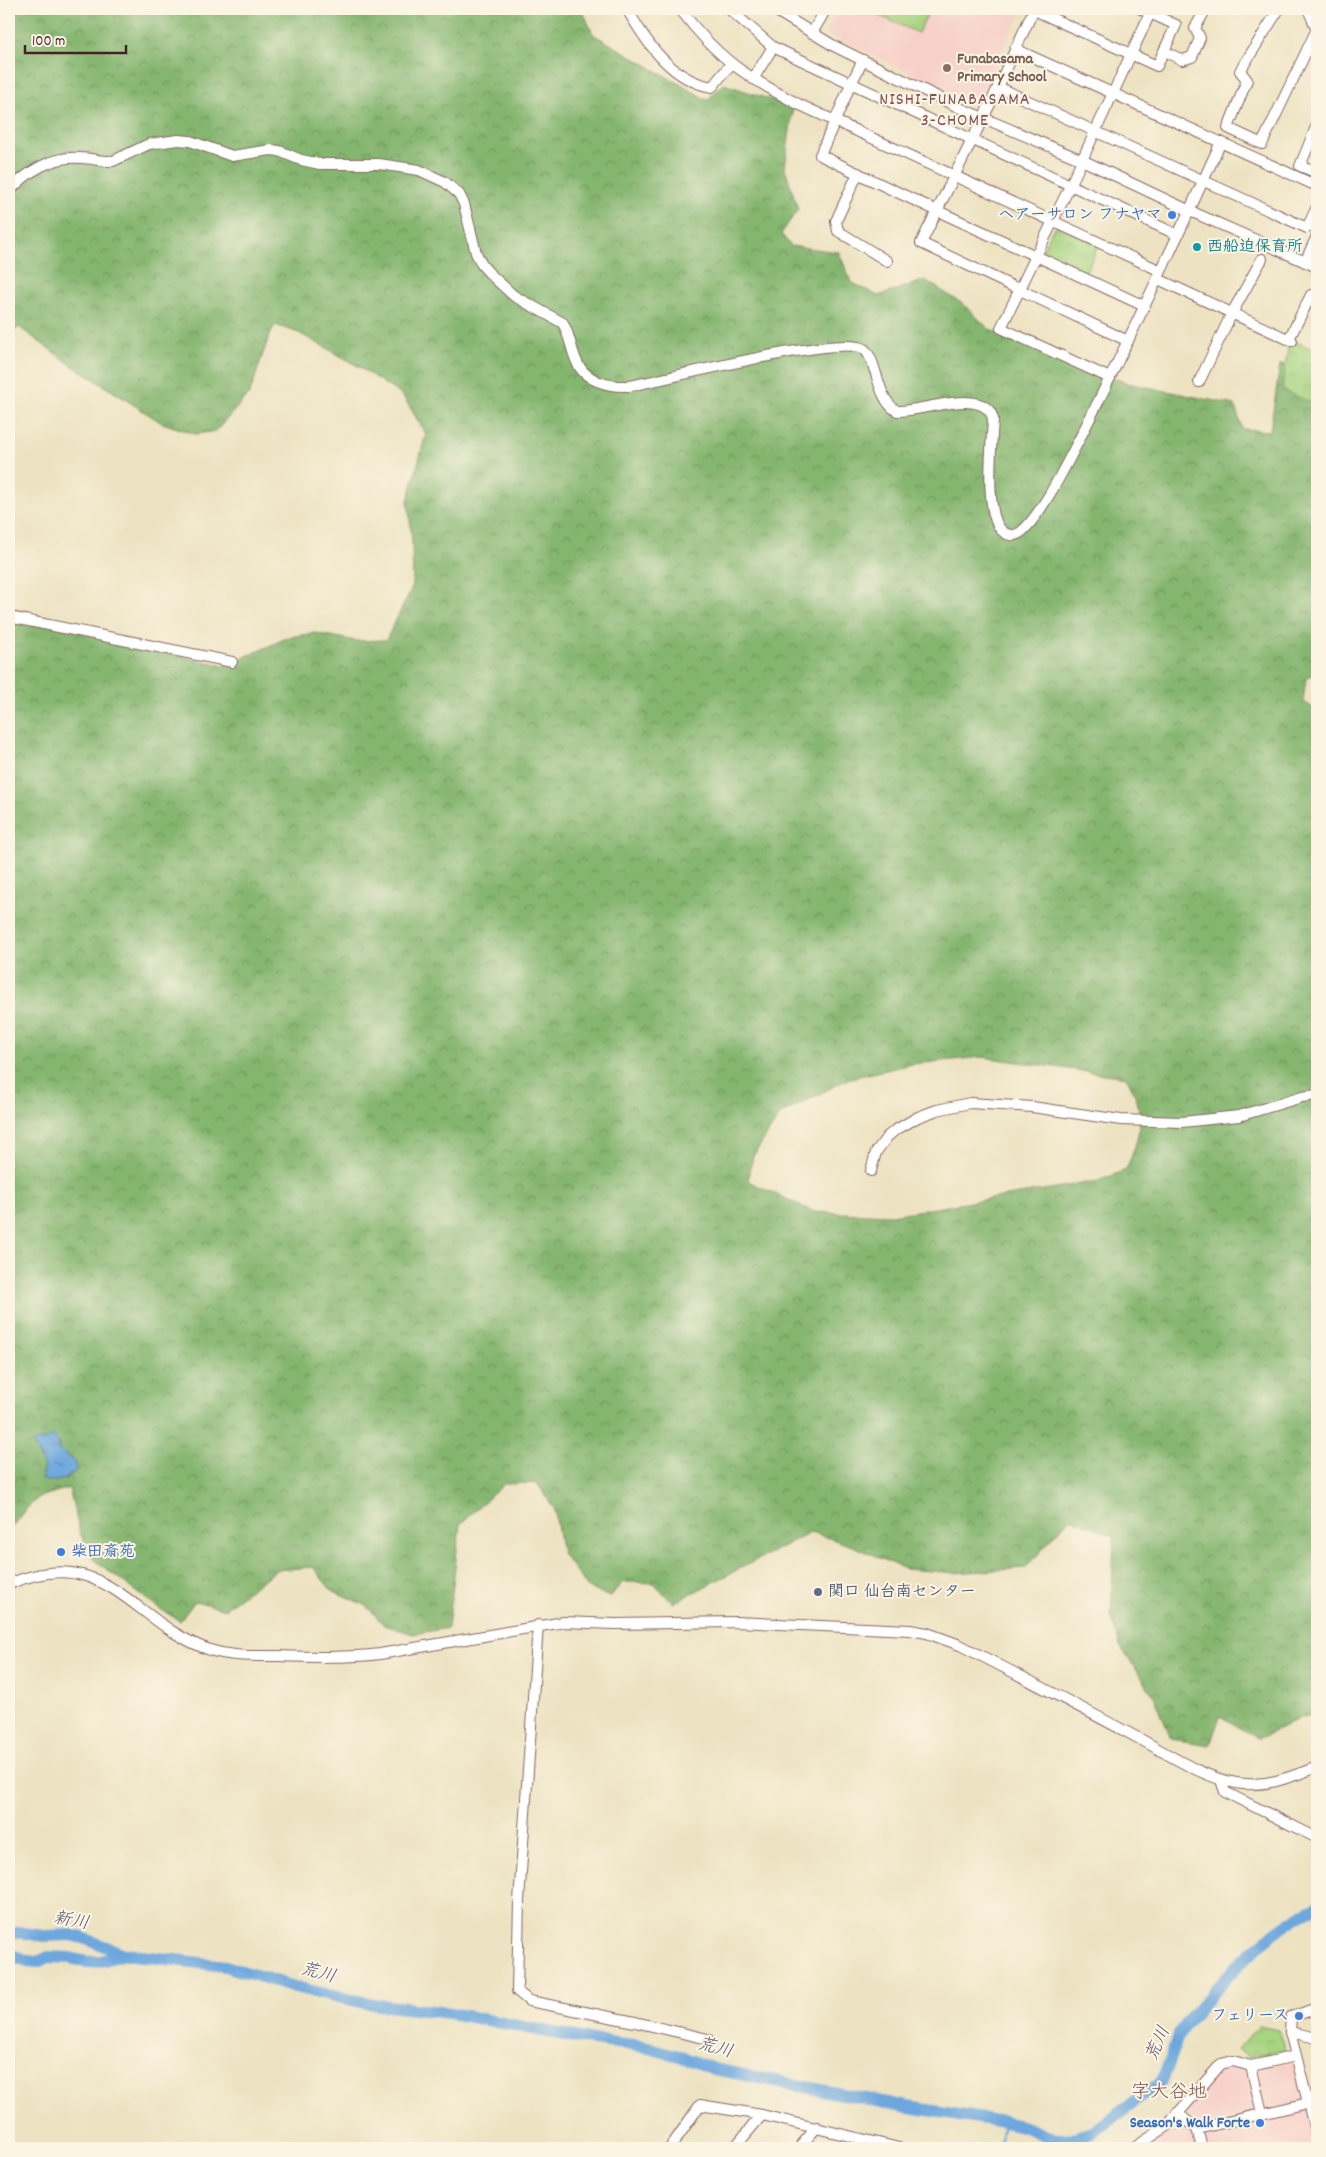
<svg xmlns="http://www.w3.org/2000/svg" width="1326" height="2157" font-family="Dekko,'Klee One',sans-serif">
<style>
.built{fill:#f7d1c9}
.forest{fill:url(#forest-crowns);stroke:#686a4d;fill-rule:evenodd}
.park{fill:url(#park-crowns);stroke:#787a56}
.pitch{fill:#a7d481;stroke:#787a56}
.water{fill:url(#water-ripples);stroke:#5c6384}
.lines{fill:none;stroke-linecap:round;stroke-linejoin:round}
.stream{stroke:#6da7dd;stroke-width:2}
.river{stroke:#6da7dd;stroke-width:12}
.minor-casing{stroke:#836460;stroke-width:12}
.minor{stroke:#fff;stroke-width:10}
.education-dot{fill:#8d6e63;stroke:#fcf5e5;stroke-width:2}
.shop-dot{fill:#3f7fe0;stroke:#fcf5e5;stroke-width:2}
.culture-dot{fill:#0f9aa8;stroke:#fcf5e5;stroke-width:2}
.service-dot{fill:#5c6f8a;stroke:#fcf5e5;stroke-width:2}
.labels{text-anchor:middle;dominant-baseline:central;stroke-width:4;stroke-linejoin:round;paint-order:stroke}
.education-label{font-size:16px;font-weight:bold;fill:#785e54;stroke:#fcf5e5;text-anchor:start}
.shop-label{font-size:16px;font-weight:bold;fill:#366cbe;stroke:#fcf5e5;text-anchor:end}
.culture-label{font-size:16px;font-weight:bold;fill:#0d838f;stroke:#fcf5e5;text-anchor:start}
.service-label{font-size:16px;font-weight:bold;fill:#4e5e75;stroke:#fcf5e5;text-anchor:start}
.neighbourhood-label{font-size:18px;letter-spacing:1px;fill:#805255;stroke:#fcf5e5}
.water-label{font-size:18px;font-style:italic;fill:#585572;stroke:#fcf5e5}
.quarter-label{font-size:19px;fill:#805255;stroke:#fcf5e5}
</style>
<defs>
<pattern id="forest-crowns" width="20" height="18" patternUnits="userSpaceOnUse" patternTransform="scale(1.25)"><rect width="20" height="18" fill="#85b66f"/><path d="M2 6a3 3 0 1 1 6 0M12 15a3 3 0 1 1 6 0" fill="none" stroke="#6f935b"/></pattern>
<pattern id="park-crowns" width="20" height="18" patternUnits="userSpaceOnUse" patternTransform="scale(1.25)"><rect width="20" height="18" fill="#a7d481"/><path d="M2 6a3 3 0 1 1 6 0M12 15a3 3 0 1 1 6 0" fill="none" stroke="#91b670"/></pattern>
<pattern id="water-ripples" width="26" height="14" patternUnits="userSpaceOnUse" patternTransform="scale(1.25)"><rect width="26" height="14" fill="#6da7dd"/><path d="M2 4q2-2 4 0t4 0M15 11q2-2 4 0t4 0" fill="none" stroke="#5c87b3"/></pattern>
</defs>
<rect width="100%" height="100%" fill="#fcf5e5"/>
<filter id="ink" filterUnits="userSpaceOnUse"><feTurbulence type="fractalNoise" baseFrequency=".02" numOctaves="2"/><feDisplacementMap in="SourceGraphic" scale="10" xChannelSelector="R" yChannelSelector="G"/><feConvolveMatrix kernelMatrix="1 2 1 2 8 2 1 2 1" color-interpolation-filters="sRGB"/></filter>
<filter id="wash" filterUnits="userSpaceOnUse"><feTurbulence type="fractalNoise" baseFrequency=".0096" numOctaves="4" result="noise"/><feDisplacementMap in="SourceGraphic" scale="20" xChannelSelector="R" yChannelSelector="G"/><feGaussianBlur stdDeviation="1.12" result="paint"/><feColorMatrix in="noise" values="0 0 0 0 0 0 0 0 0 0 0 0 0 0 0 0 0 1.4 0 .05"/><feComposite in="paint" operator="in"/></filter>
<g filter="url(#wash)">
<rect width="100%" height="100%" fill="#ede3c2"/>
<!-- built -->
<g class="built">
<path d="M 836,9 L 1023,9 L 975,104 L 826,33 Z"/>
<path d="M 1294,2061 L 1303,2098 L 1300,2102 L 1267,2109 L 1265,2107 L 1256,2068 Z"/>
<path d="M 1235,2064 L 1248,2069 L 1257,2109 L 1255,2112 L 1200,2125 L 1197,2124 L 1185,2114 L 1185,2111 L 1223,2066 Z"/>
<path d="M 1304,2108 L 1307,2109 L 1316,2144 L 1314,2147 L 1206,2148 L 1202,2130 Z"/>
<path d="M 1179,2119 L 1194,2133 L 1198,2148 L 1139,2148 Z"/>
</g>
<!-- forest -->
<path class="forest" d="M 9,9 L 582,9 L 593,34 L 707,100 L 724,84 L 793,107 L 785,168 L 798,209 L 781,234 L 791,246 L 839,252 L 851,282 L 878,296 L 925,280 L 963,304 L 989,329 L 1127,383 L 1235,405 L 1242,429 L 1270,431 L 1280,365 L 1317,363 L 1317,672 L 1306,679 L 1303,701 L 1317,711 L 1317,1714 L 1300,1718 L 1259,1739 L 1220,1716 L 1210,1745 L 1171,1739 L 1155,1698 L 1120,1646 L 1111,1616 L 1114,1536 L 1070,1518 L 1026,1568 L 954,1573 L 905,1569 L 855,1547 L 811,1532 L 673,1603 L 654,1583 L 623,1582 L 610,1597 L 588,1588 L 562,1553 L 554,1508 L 537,1483 L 504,1484 L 460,1524 L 448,1628 L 413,1634 L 384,1625 L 367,1606 L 331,1590 L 313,1567 L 276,1570 L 225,1609 L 195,1601 L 180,1621 L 157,1607 L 93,1559 L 80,1533 L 69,1488 L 39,1497 L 24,1511 L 9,1531 L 9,608 L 200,661 L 227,665 L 289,637 L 315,633 L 356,641 L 386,640 L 413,586 L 412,540 L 408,501 L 426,434 L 403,396 L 353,363 L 299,333 L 275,325 L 269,336 L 250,393 L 216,431 L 196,434 L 162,423 L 70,364 L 19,327 L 9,335 ZM 982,1057 L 1126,1077 C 1147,1112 1141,1134 1126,1170 L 1098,1181 L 892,1215 L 814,1212 L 748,1181 L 753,1156 L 781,1114 L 850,1078 L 913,1064 Z"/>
<!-- park -->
<g class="park">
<path d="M 1057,226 L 1099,245 L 1085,273 L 1044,255 C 1042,247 1050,231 1057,226 Z"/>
<path d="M 1289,339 L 1317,351 L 1317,405 L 1282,390 Z"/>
<path d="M 1258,2026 L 1279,2030 L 1286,2050 L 1249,2057 L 1238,2049 Z"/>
</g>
<!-- pitch -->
<path class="pitch" d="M 864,9 L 930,9 L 918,33 Z"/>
<!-- water -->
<path class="water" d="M 54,1436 L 58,1442 L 58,1449 L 74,1461 L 76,1471 C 66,1480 57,1483 43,1480 L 42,1473 L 44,1467 L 33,1443 Z"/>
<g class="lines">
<!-- stream -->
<path class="stream" d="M 1000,2148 L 1004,2122"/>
<!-- river -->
<g class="river">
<path d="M 9,1933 L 23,1933 L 44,1936 L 71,1935 L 83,1938 L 125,1954"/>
<path d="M 9,1954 L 28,1961 L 38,1962 L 48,1957 L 70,1958 L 87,1962 L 101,1961 L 125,1954 L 225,1966 L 295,1987 L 347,1999 L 379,2005 L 450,2013 L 586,2039 L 641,2046 L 679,2056 L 714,2069 L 908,2107 L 1004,2122 L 1025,2127 L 1049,2137 L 1068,2139 L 1093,2132 L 1161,2082 C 1170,2066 1172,2048 1180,2032 C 1186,2022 1194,2014 1202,2005 C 1234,1966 1272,1930 1317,1906"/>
</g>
</g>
</g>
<g filter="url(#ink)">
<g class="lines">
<defs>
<g id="minor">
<path d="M 627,9 C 646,42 671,80 712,87 L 731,64"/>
<path d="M 680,9 C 717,58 745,76 798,104 L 1161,271"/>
<path d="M 729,9 L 773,47 L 1178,235"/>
<path d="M 773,9 L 834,46 L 960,108 L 1082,160 L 1190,211 L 1317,267"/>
<path d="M 1034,9 L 993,98 L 921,243 L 1128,341"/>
<path d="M 1279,9 L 1240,71 L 1247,80 L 1228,128 L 1262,144 L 1317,29"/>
<path d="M 1308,9 L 1317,30"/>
<path d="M 1034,10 L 1157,66 L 1176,25 L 1141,9"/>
<path d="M 812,33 L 826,9"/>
<path d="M 1015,49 L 1317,186"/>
<path d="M 1164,51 L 1182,60 L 1192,57 L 1200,38 L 1195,28 L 1203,14"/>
<path d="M 863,60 L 851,84 L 820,155 C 927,208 1036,255 1144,306"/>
<path d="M 753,79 L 773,47"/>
<path d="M 998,87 L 1307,228 L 1317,207"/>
<path d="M 1317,125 L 1300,166 L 1317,173"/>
<path d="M 858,173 L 836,221 L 838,231 L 887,261"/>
<path d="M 9,192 C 26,172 53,155 81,158 C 92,158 102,162 113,161 L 149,144 L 178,140 L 190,141 L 232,156 L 271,150 L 279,151 L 301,160 L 320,164 L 379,164 L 419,170 L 445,182 L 459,194 L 464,204 L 476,253 L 482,265 L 491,275 L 514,296 L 563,323 C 569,334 571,348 576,360 C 584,381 608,387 629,386 C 664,380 843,333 864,349 C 878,361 876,399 897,411 C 920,413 986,385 993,419 C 992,442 982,525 1007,534 C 1012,536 1017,535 1021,532 C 1042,515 1070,457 1083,432 C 1131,337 1176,240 1221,142"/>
<path d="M 1305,262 L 1317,236"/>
<path d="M 1158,279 L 1292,341"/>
<path d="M 1289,339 L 1311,295"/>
<path d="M 1110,378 L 1001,328 L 1070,186 L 1152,9"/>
<path d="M 1199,382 L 1232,313 L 1262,259"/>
<path d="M 9,617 L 232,662"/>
<path d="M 871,1171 L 876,1152 L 887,1137 L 894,1131 L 918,1117 L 937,1110 L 970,1103 L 1032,1107 L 1121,1120 L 1182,1122 L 1239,1116 L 1302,1097 L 1317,1095"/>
<path d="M 9,1584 C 107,1542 131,1623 210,1650 C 231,1657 256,1656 278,1656 C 312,1657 346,1658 380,1654 L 564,1622 L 615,1624 L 736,1622 L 910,1630 L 927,1633 L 960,1645 C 1021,1676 1080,1707 1140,1739 C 1168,1754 1204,1778 1236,1783 C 1265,1788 1291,1777 1317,1767"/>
<path d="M 538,1625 L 519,1901 L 517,1991 L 529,2001 L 635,2022 L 708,2039"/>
<path d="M 1221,1780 L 1225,1792 L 1317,1838"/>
<path d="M 1317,2008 L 1291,2017 L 1290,2032 L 1317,2138"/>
<path d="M 1290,2032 L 1317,2038"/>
<path d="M 1251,2066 L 1262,2113"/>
<path d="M 1177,2113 L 1197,2129 L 1202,2148"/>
<path d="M 1197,2129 L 1308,2103"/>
<path d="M 670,2148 L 700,2105 L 762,2115 L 899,2148"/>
<path d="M 734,2148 L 762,2115"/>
<path d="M 799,2148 L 817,2127"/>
<path d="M 1134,2148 L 1166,2127 L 1221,2064 L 1233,2061 L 1251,2066 L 1296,2056"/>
</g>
</defs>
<!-- minor casing -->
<use href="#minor" class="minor-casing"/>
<!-- minor -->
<use href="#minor" class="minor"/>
</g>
</g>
<!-- markers -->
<circle class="education-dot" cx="947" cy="68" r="5"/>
<g class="shop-dot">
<circle cx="1172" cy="215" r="5"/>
<circle cx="61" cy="1552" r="5"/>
<circle cx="1299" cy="2016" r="5"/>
<circle cx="1260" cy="2123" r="5"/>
</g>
<circle class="culture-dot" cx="1197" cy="247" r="5"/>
<circle class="service-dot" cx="818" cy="1592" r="5"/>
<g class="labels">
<!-- education labels -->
<g class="education-label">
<text x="957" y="59">Funabasama<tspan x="957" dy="18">Primary School</tspan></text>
</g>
<!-- shop labels -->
<g class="shop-label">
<text x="1162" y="215">ヘアーサロン フナヤマ</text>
<text x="71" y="1552" text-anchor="start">柴田斎苑</text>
<text x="1289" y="2016">フェリース</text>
<text x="1250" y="2123">Season's Walk Forte</text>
</g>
<!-- culture labels -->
<g class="culture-label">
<text x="1207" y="247">西船迫保育所</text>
</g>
<!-- service labels -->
<g class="service-label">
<text x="828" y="1592">関口 仙台南センター</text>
</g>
<!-- neighbourhood labels -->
<g class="neighbourhood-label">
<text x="955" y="100">NISHI-FUNABASAMA<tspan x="955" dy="21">3-CHOME</tspan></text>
</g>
<!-- water labels -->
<g class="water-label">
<text transform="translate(71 1922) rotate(10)">新川</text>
<text transform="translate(318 1974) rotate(15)">荒川</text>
<text transform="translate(1159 2044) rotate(-66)">荒川</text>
<text transform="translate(715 2049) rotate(15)">荒川</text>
</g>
<!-- quarter labels -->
<g class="quarter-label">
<text x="1169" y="2093">字大谷地</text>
</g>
</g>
<!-- margin -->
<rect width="1326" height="2157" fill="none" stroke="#fcf5e5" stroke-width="30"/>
<!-- scale -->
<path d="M25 45v8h101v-8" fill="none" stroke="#4a1f2b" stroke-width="2.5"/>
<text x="32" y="45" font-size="15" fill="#4a1f2b" stroke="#fcf5e5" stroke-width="4" paint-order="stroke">100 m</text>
</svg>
